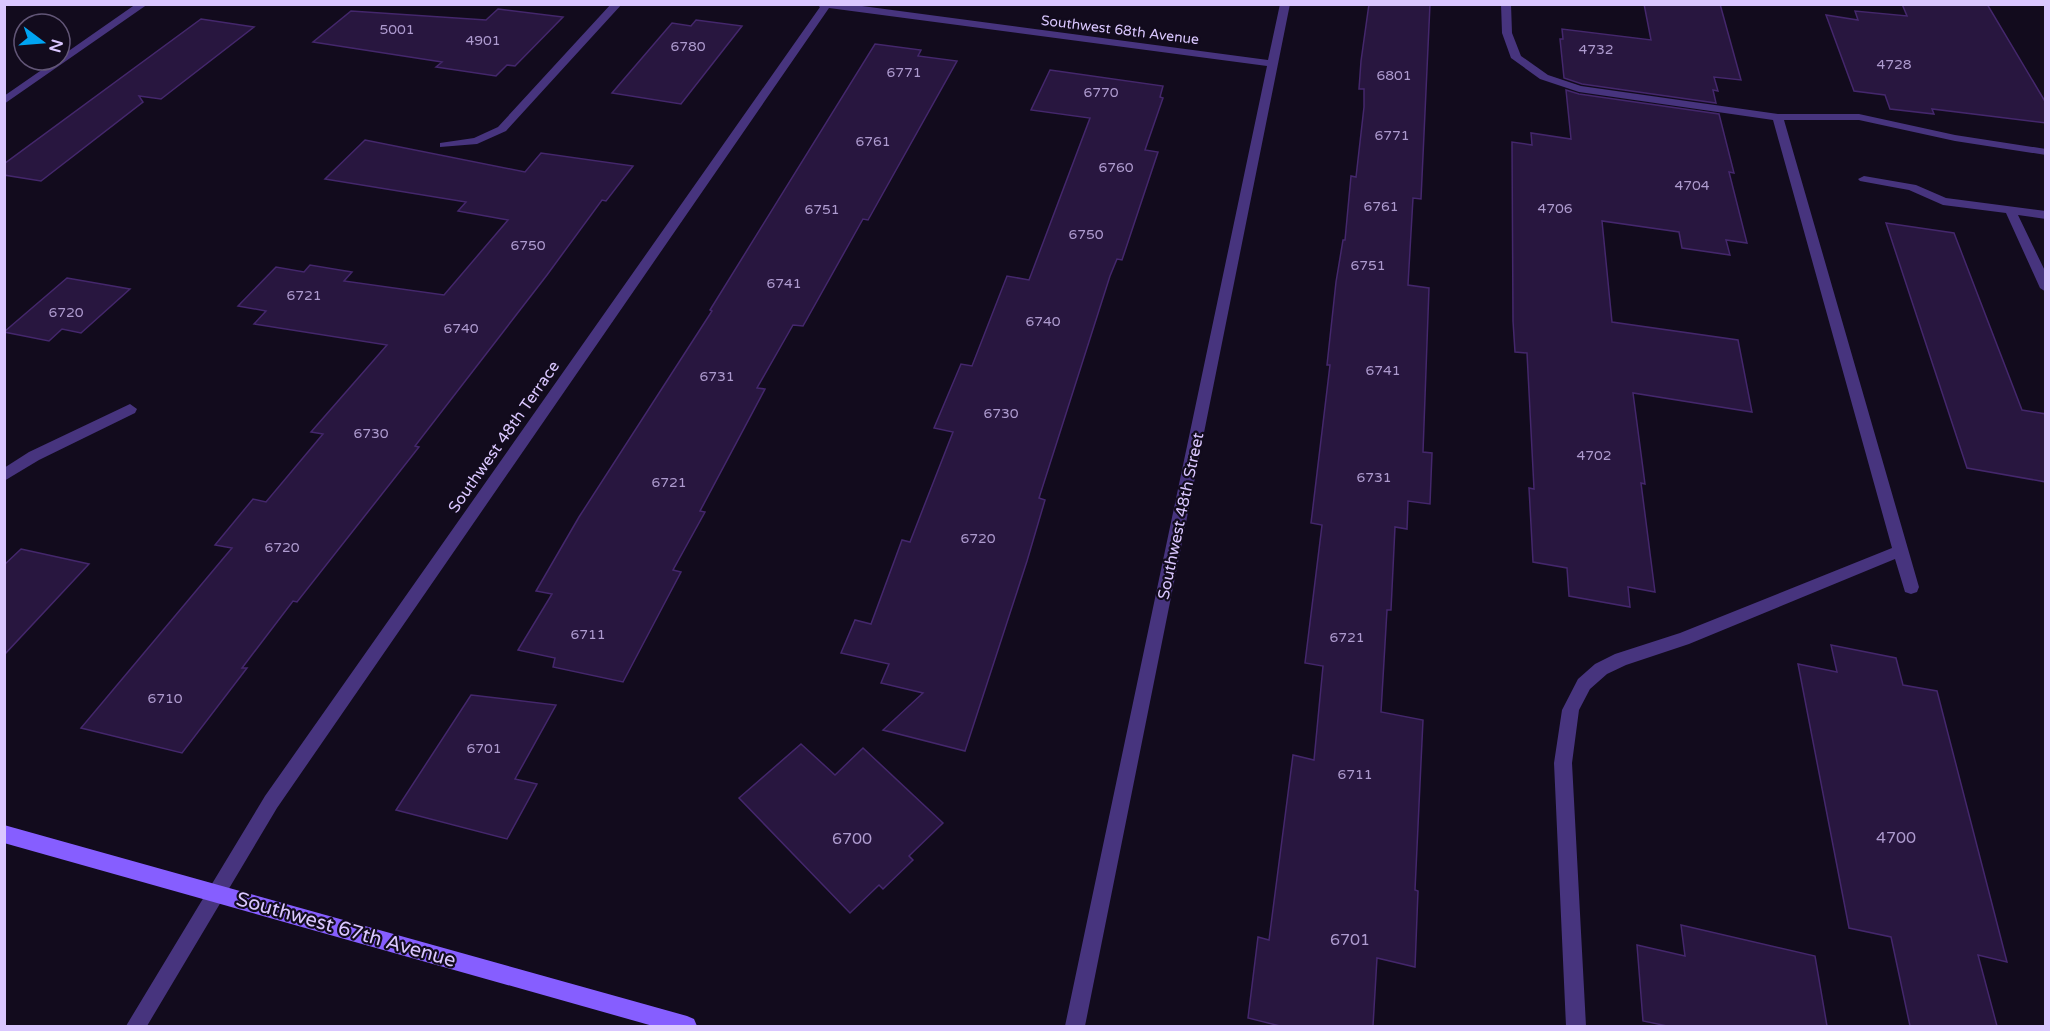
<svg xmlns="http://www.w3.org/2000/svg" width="2050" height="1031" font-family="'Varela Round',sans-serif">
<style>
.building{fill:#28163f;stroke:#44276c;stroke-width:1.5}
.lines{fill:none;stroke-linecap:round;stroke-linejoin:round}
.lane{fill:#47347e;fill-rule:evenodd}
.street{fill:#47347e;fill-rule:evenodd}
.secondary{fill:#865eff;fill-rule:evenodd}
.labels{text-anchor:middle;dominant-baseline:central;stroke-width:4.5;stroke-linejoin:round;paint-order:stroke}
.number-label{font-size:14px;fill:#ae9bcf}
.far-street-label{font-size:14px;fill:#dac7ff;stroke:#120b1d}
.street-label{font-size:16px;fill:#dac7ff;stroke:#120b1d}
.near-number-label{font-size:16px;fill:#ae9bcf}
.near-street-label{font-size:20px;fill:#dac7ff;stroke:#120b1d}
</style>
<rect width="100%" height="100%" fill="#120b1d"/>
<!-- building -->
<g class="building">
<path d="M 1369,4 L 1430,4 L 1421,199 L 1413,198 L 1408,285 L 1429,288 L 1423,452 L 1432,453 L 1430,504 L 1408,501 L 1407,529 L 1395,527 L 1391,610 L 1387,610 L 1381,712 L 1423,720 L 1415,890 L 1418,891 L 1415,967 L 1377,958 L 1373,1026 L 1280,1026 L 1248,1018 L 1258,937 L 1269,940 L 1293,755 L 1314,760 L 1323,666 L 1305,663 L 1322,525 L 1311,523 L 1330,365 L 1327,365 L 1336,282 L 1343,240 L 1345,240 L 1351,176 L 1356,177 L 1364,107 L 1364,89 L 1359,89 L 1361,61 Z"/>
<path d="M 1644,4 L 1720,4 L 1741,80 L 1714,77 L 1718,91 L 1713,90 L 1716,103 L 1582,84 L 1564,78 L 1560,39 L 1563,39 L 1562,29 L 1651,40 Z"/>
<path d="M 1902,4 L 1987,4 L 2046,103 L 2046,123 L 1932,109 L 1934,114 L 1890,109 L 1885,95 L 1854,91 L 1826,15 L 1858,20 L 1855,11 L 1907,16 Z"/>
<path d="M 498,9 L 563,17 L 515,66 L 507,65 L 496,76 L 436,67 L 442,62 L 313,42 L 351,11 L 486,20 Z"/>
<path d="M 201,19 L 254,27 L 161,99 L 139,96 L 143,102 L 41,181 L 4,175 L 4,164 Z"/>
<path d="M 696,20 L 742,26 L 681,104 L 612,93 L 672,23 L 691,26 Z"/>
<path d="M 875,44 L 921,50 L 918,56 L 957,61 L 868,220 L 863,219 L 803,326 L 793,325 L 757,388 L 765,389 L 700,511 L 705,512 L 673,570 L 681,572 L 623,682 L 553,667 L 555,658 L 518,650 L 552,594 L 536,591 L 579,517 L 712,311 L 710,310 Z"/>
<path d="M 1050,70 L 1163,86 L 1160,97 L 1163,98 L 1145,150 L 1158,152 L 1122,260 L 1117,259 L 1110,276 L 1039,498 L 1045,500 L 1027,561 L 965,751 L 883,730 L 923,693 L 881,683 L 889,664 L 841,653 L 855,620 L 871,624 L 902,540 L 910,542 L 953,432 L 934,428 L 961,364 L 972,366 L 1007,276 L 1029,280 L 1090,118 L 1031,110 Z"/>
<path d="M 1566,90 L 1579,94 L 1719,114 L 1734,173 L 1729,172 L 1747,243 L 1726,240 L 1730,255 L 1682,248 L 1679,232 L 1602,221 L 1612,322 L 1738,340 L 1752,412 L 1633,393 L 1645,484 L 1641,483 L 1655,592 L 1628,587 L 1630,607 L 1569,596 L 1567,568 L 1533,562 L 1529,488 L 1534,489 L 1527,353 L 1515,352 L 1513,321 L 1512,142 L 1532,145 L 1531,133 L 1571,139 Z"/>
<path d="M 365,140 L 525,172 L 541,153 L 633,166 L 606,201 L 602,200 L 547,275 L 415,446 L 419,447 L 297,602 L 293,601 L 242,668 L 247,668 L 182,753 L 81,728 L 232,548 L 215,545 L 253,499 L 266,502 L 323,434 L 311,432 L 387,345 L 254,324 L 266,311 L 238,306 L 276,267 L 304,272 L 310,265 L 352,272 L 344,281 L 444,295 L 508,220 L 458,211 L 466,202 L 325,179 Z"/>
<path d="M 1886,223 L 1954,233 L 2022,410 L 2046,414 L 2046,482 L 1967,468 Z"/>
<path d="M 67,278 L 130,289 L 81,333 L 62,329 L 49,341 L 4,332 Z"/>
<path d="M 21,549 L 89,564 L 4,655 L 4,565 Z"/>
<path d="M 1831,645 L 1896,658 L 1903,685 L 1937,691 L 2007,962 L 1978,955 L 1997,1026 L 1910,1026 L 1891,937 L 1849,928 L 1798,664 L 1837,672 Z"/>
<path d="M 471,695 L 556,705 L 515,779 L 537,784 L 507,839 L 396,810 Z"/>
<path d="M 801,744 L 835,775 L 863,748 L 943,823 L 909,856 L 913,860 L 883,889 L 879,885 L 850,913 L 739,798 Z"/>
<path d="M 1681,925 L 1815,956 L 1827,1026 L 1667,1026 L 1643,1021 L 1637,945 L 1685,956 Z"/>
</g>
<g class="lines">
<!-- lane -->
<g class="lane">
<path d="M 611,4 L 622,4 L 506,131 L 477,144 L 440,147 L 440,143 L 474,138 L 498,127 Z"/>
<path d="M 1501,4 L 1511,4 L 1512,33 L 1521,56 L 1548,75 L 1581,86 L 1778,114 L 1859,114 L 1955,135 L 2046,149 L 2046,155 L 1955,141 L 1859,120 L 1784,120 L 1919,587 L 1917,592 L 1911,594 L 1905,592 L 1895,559 L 1689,644 L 1626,665 L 1607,674 L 1590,689 L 1579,710 L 1572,763 L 1586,1026 L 1566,1026 L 1554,763 L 1562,710 L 1578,679 L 1595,664 L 1615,654 L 1680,633 L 1892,548 L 1773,120 L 1579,92 L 1540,79 L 1511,58 L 1502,33 Z"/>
<path d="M 1864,176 L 1916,185 L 1946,198 L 2046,211 L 2046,219 L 2018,215 L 2046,273 L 2046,292 L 2040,288 L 2006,213 L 1943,205 L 1909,190 L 1860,181 L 1858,179 Z"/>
</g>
<!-- street -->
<g class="street">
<path d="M 136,4 L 148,4 L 4,104 L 4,96 L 56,60 L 60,60 L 60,57 Z"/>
<path d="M 816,4 L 847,4 L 1268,60 L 1280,4 L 1290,4 L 1085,1026 L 1065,1026 L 1267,66 L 829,8 L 277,808 L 147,1026 L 126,1026 L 265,796 L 820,7 Z"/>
<path d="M 130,404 L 137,409 L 135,413 L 39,460 L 4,481 L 4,468 L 29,452 Z"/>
</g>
<!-- secondary -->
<path class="secondary" d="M 4,825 L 687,1016 L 694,1019 L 697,1026 L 653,1026 L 4,843 Z"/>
</g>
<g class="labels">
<!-- number labels -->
<g class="number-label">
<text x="397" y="29">5001</text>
<text x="483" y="40">4901</text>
<text x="688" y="46">6780</text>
<text x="1596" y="49">4732</text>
<text x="1894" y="64">4728</text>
<text x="904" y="72">6771</text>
<text x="1394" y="75">6801</text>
<text x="1101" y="92">6770</text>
<text x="1392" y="135">6771</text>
<text x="873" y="141">6761</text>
<text x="1116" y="167">6760</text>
<text x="1692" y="185">4704</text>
<text x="1381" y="206">6761</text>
<text x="1555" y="208">4706</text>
<text x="822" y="209">6751</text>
<text x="1086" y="234">6750</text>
<text x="528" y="245">6750</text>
<text x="1368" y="265">6751</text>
<text x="784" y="283">6741</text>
<text x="304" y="295">6721</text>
<text x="66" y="312">6720</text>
<text x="1043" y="321">6740</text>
<text x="461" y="328">6740</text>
<text x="1383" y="370">6741</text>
<text x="717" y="376">6731</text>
<text x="1001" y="413">6730</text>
<text x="371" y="433">6730</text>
<text x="1594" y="455">4702</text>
<text x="1374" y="477">6731</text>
<text x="669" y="482">6721</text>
<text x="978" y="538">6720</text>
<text x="282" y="547">6720</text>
<text x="588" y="634">6711</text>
<text x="1347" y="637">6721</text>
<text x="165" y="698">6710</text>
<text x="484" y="748">6701</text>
<text x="1355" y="774">6711</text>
</g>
<!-- far-street labels -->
<g class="far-street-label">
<text transform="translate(1120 30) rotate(7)">Southwest 68th Avenue</text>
</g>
<!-- street labels -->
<g class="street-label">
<text transform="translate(504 437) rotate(-55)">Southwest 48th Terrace</text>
<text transform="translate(1181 516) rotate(-78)">Southwest 48th Street</text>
</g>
<!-- near-number labels -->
<g class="near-number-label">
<text x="1896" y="838">4700</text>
<text x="852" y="839">6700</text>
<text x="1350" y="940">6701</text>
</g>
<!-- near-street labels -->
<g class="near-street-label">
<text transform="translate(346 930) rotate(16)">Southwest 67th Avenue</text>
</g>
</g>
<!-- border -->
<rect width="2050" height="1031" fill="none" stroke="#dac7ff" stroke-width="12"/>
<!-- north arrow -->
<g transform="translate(42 42) rotate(106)"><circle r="28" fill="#120b1d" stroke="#625677" stroke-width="1.5"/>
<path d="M0-4.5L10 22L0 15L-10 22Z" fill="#00a4f2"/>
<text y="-9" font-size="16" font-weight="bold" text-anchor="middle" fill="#dac7ff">N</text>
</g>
</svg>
